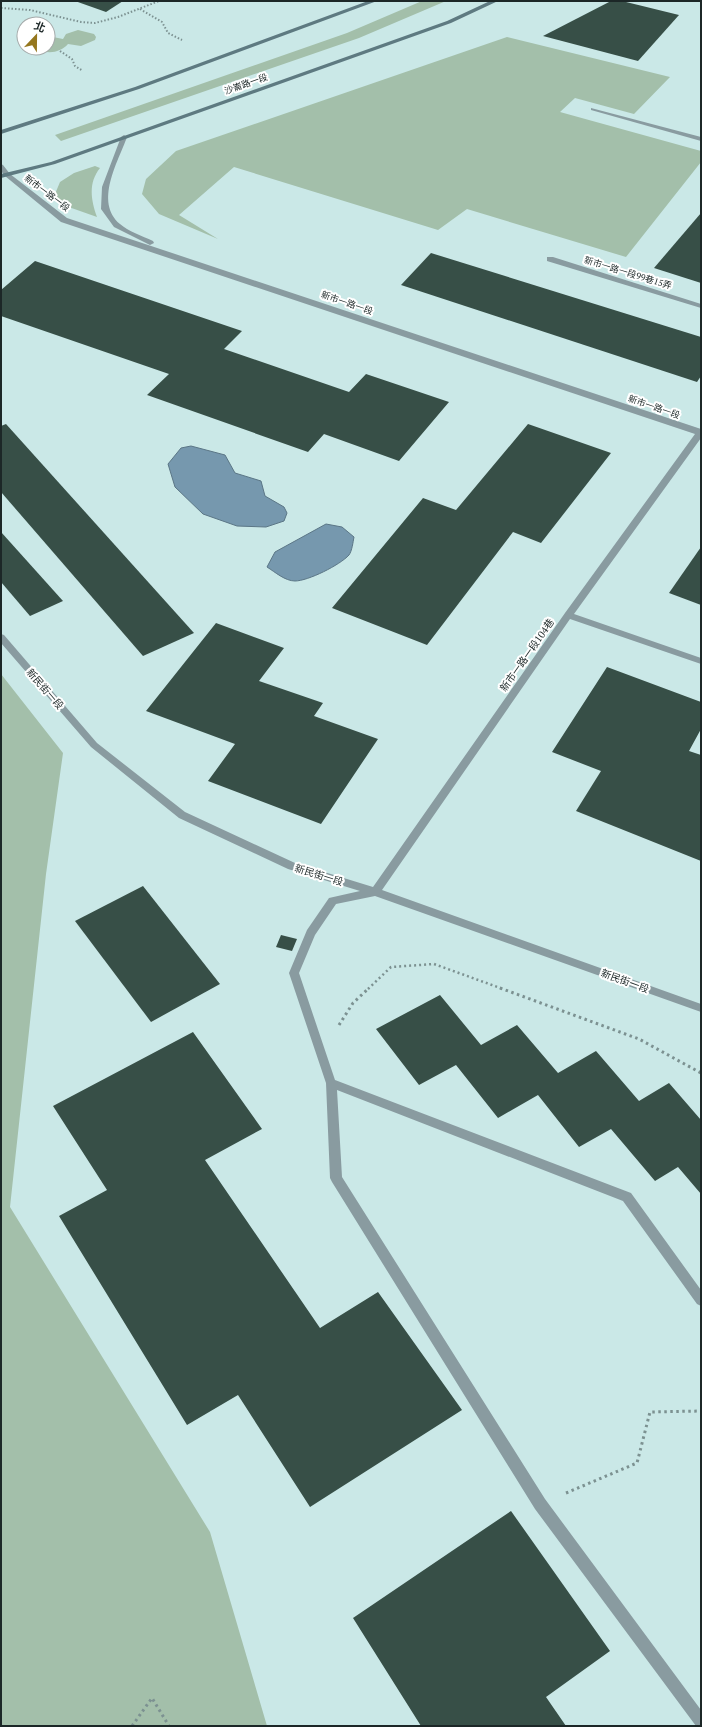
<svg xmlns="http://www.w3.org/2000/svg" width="702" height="1727" font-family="'PT Serif','Noto Sans TC',serif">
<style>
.green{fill:#a3bfaa}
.water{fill:#7698ae;stroke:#5b7686}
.building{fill:#374f47}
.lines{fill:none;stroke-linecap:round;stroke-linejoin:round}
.path-far2{stroke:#7c9191;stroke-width:2;stroke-dasharray:1.5 2;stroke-linecap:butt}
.path-far1{stroke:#7c9191;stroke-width:2.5;stroke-dasharray:2 3;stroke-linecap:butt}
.path{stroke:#7c9191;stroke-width:3;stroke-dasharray:2.5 3.5;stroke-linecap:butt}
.street{fill:#899ba0;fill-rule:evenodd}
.secondary{fill:#5e7a81;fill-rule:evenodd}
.labels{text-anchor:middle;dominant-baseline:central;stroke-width:4;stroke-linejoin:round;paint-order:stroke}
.far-street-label{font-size:9px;fill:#1c2727;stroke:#fff}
.street-label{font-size:10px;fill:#1c2727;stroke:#fff}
</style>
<rect width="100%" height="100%" fill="#cae8e7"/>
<!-- green -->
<g class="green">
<path d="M 422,1 L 446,1 L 359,38 L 61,141 L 55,135 L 347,33 Z"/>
<path d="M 78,30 L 94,34 L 96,37 L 95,40 L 81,46 L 68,44 C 60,53 46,55 37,48 L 48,48 L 48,36 L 63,39 L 66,34 Z"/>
<path d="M 507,37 L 670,77 L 634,114 L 575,98 L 560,112 L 701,151 L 701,162 L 626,257 L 467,209 L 438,230 L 234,167 L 179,215 L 218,239 L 159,214 L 142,194 L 146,179 L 176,151 Z"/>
<path d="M 95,166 L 100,168 C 88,183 91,200 97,217 L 63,205 L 55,194 L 60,182 L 74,173 Z"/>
<path d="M 1,674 L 63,753 L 46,874 L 10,1207 L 210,1532 L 267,1726 L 1,1726 Z"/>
</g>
<!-- water -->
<g class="water">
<path d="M 191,446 L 225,455 L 235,473 L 261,481 L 265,496 L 284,507 L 287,513 L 284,521 L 266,527 L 237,526 L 203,514 L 175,487 L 168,464 L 181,448 Z"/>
<path d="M 326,524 L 342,527 L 354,537 C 353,542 352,551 349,555 C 340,565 308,581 295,581 C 285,581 275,572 267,567 L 275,552 Z"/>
</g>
<!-- building -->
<g class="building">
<path d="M 75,1 L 123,1 L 106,12 Z"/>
<path d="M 611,1 L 622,1 L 679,15 L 638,61 L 543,36 Z"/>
<path d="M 701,213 L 701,283 L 654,268 Z"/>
<path d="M 431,253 L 701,337 L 701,376 L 697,382 L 401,285 Z"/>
<path d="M 35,261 L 242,331 L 224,349 L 349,392 L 366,374 L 449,402 L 399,461 L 324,434 L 308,452 L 147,395 L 169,374 L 1,316 L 1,290 Z"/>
<path d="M 6,424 L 194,633 L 143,656 L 1,492 L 1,426 Z"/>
<path d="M 528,424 L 611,453 L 541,543 L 513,532 L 427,645 L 332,608 L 423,498 L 456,510 Z"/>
<path d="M 1,532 L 63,601 L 30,616 L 1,582 Z"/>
<path d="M 701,547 L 701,605 L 669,593 Z"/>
<path d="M 216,623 L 284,648 L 259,681 L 323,703 L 314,716 L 378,739 L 321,824 L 208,781 L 235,744 L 146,711 Z"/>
<path d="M 607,667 L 701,702 L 701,729 L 689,751 L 701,755 L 701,861 L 576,811 L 601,771 L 552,752 Z"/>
<path d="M 143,886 L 220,984 L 151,1022 L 75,921 Z"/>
<path d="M 281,935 L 297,939 L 292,951 L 276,947 Z"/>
<path d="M 440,995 L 481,1045 L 517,1025 L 558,1073 L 596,1051 L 639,1101 L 669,1083 L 701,1120 L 701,1194 L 678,1167 L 655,1181 L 611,1129 L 579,1147 L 538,1095 L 498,1118 L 456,1065 L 419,1085 L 376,1029 Z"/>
<path d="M 193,1032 L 262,1129 L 205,1160 L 320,1328 L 378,1292 L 462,1410 L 310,1507 L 238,1395 L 187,1425 L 59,1216 L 107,1190 L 53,1106 Z"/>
<path d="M 511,1511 L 610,1651 L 546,1697 L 566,1726 L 421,1726 L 353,1618 Z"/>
</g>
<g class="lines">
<!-- path-far2 -->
<g class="path-far2">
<path d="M 1,8 L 30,10 L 81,22 L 95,23 L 118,17 L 159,1"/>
<path d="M 140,9 L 162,22 L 168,33 L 182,40"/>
<path d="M 60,51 L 72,59 L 75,66 L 83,71"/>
</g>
<!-- path-far1 -->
<path class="path-far1" d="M 368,989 L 391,967 L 434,964 L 503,989"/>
<!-- path -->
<g class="path">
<path d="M 500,988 L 639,1039 L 701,1073"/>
<path d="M 339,1025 L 353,1003 L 369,988"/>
<path d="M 566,1493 L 637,1463 L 650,1412 L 701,1411"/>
<path d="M 132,1726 L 152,1698 L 169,1726"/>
</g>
<!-- street -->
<g class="street">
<path d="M 591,108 L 701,137 L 701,141 L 591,110 Z"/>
<path d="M 124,135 L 127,137 C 118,162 94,202 120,224 C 128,231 142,236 153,241 L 154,243 L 150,245 L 114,227 L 101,209 L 102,187 L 121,137 Z"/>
<path d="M 1,164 L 3,165 L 10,174 L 67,218 L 701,429 L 701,438 L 574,614 L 701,658 L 701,664 L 570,619 L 382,890 L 701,1004 L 701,1012 L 375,896 L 336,904 L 315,935 L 299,973 L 335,1080 L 631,1193 L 701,1290 L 701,1306 L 697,1304 L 623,1201 L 337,1090 L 342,1177 L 545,1499 L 701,1710 L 701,1726 L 696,1726 L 535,1509 L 332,1182 L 330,1178 L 326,1083 L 289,973 L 307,930 L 329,898 L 360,891 L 288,869 L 179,818 L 91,747 L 1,643 L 1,634 L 4,635 L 97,743 L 185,812 L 295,863 L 373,887 L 565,613 L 695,434 L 61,222 L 5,176 L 1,171 Z"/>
<path d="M 547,257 L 553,257 L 701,304 L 701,308 L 547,261 Z"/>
</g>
<!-- secondary -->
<g class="secondary">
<path d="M 368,1 L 377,1 L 139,89 L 1,134 L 1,130 L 135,87 Z"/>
<path d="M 490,1 L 498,1 L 451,23 L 55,164 L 1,178 L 1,174 L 51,162 L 447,21 Z"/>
</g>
</g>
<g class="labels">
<!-- far-street labels -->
<g class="far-street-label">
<text transform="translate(246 84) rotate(-19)">沙崙路一段</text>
<text transform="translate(47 193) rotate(37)">新市一路一段</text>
<text transform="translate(628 273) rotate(17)">新市一路一段99巷15弄</text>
<text transform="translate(347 303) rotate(19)">新市一路一段</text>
<text transform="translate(654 407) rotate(19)">新市一路一段</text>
</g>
<!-- street labels -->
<g class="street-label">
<text transform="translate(527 655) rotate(-55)">新市一路一段104巷</text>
<text transform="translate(45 689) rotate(49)">新民街一段</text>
<text transform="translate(319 875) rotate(17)">新民街一段</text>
<text transform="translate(625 981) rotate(20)">新民街一段</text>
</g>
</g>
<!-- border -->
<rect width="702" height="1727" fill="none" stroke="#1c2727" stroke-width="4"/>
<!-- north arrow -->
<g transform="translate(36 36) rotate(22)"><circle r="19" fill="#ffffff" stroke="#a4a9a9"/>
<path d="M0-3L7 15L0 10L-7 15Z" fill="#95771e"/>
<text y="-6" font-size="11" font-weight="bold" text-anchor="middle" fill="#1c2727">北</text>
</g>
</svg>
